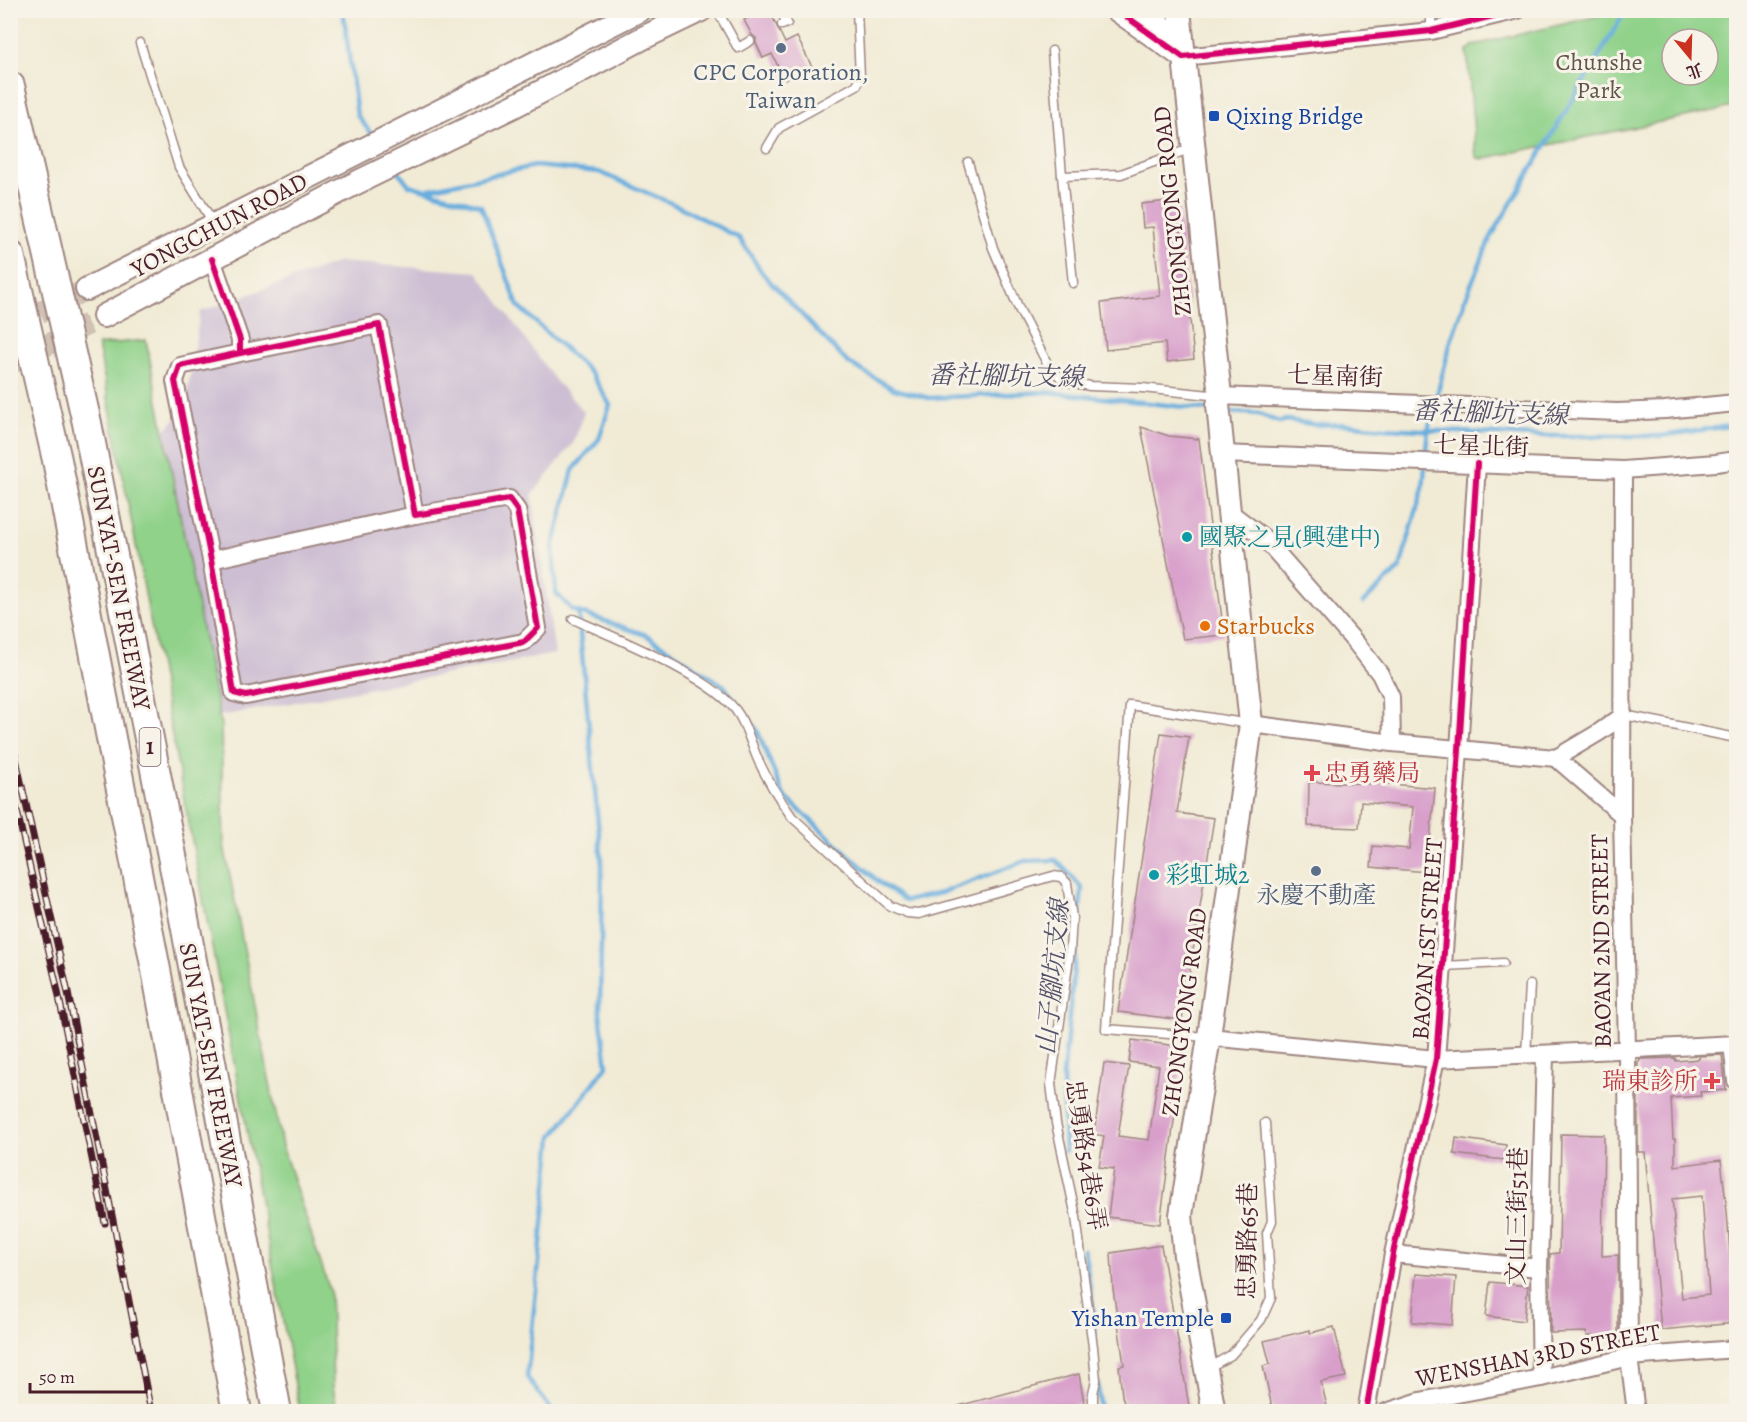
<svg xmlns="http://www.w3.org/2000/svg" width="1747" height="1422" font-family="Alegreya,'Noto Serif TC',serif">
<style>
.industrial{fill:#cdbed3}
.green{fill:#90d28a;stroke:#6d785a;stroke-width:1.5;fill-rule:evenodd}
.lines{fill:none;stroke-linecap:round;stroke-linejoin:round}
.stream{stroke:#68adde;stroke-width:4.5}
.building{fill:#d89fcb;fill-rule:evenodd}
.secondary-tunnel{stroke:#d0c2b3;stroke-width:22;stroke-dasharray:22 11;stroke-linecap:butt}
.lane-casing{stroke:#9e8580;stroke-width:11}
.street-casing{stroke:#9e8580;stroke-width:20}
.secondary-casing{stroke:#9e8580;stroke-width:26}
.highway-casing{stroke:#9e8580;stroke-width:32}
.lane{stroke:#fff;stroke-width:8}
.street{stroke:#fff;stroke-width:16}
.secondary{stroke:#fff;stroke-width:22}
.highway{stroke:#fff;stroke-width:28}
.rail-casing{stroke:#4a1f2b;stroke-width:7}
.rail{stroke:#f7f3e8;stroke-width:4.5;stroke-dasharray:14;stroke-linecap:butt}
.cycleway-casing{stroke:#f7f3e8;stroke-width:10}
.cycleway{stroke:#d6006c;stroke-width:6}
.service-dot{fill:#5c6f8a;stroke:#f7f3e8;stroke-width:2}
.transit-dot{fill:#1a4fb4;stroke:#f7f3e8;stroke-width:2}
.culture-dot{fill:#0f9aa8;stroke:#f7f3e8;stroke-width:2}
.food-dot{fill:#e8710a;stroke:#f7f3e8;stroke-width:2}
.health-dot{fill:#e0444e;stroke:#f7f3e8;stroke-width:2}
.labels{text-anchor:middle;dominant-baseline:central;stroke-width:6;stroke-linejoin:round;paint-order:stroke}
.shield{fill:#f7f3e8;stroke:#7e5f64;stroke-width:1.5}
.shield-label{font-size:22px;font-weight:bold;fill:#4a1f2b}
.park-label{font-size:24px;fill:#5f5548;stroke:#f7f3e8}
.service-label{font-size:24px;fill:#4e5e75;stroke:#f7f3e8}
.transit-label{font-size:24px;fill:#164399;stroke:#f7f3e8;text-anchor:start}
.street-label{font-size:24px;fill:#4a1f2b;stroke:#f7f3e8}
.culture-label{font-size:24px;fill:#0d838f;stroke:#f7f3e8;text-anchor:start}
.food-label{font-size:24px;fill:#c56008;stroke:#f7f3e8;text-anchor:start}
.health-label{font-size:24px;fill:#be3a42;stroke:#f7f3e8;text-anchor:start}
.water-label{font-size:26px;font-style:italic;fill:#54516a;stroke:#f7f3e8}
</style>
<rect width="100%" height="100%" fill="#f7f3e8"/>
<filter id="ink" filterUnits="userSpaceOnUse"><feTurbulence type="fractalNoise" baseFrequency=".0167" numOctaves="2"/><feDisplacementMap in="SourceGraphic" scale="12" xChannelSelector="R" yChannelSelector="G"/><feConvolveMatrix kernelMatrix="1 2 1 2 8 2 1 2 1" color-interpolation-filters="sRGB"/></filter>
<filter id="wash" filterUnits="userSpaceOnUse"><feTurbulence type="fractalNoise" baseFrequency=".008" numOctaves="4" result="noise"/><feDisplacementMap in="SourceGraphic" scale="24" xChannelSelector="R" yChannelSelector="G"/><feGaussianBlur stdDeviation="1.35" result="paint"/><feColorMatrix in="noise" values="0 0 0 0 0 0 0 0 0 0 0 0 0 0 0 0 0 1.4 0 .05"/><feComposite in="paint" operator="in"/></filter>
<g filter="url(#wash)">
<rect width="100%" height="100%" fill="#f1ebd5"/>
<!-- industrial -->
<path class="industrial" d="M 339,262 L 477,272 L 555,380 L 584,412 L 574,442 L 532,495 L 555,654 L 205,719 L 146,449 L 185,409 L 200,312 Z"/>
<!-- green -->
<g class="green">
<path d="M 1619,11 L 1736,11 L 1736,108 L 1733,107 L 1481,159 L 1476,157 L 1467,51 L 1474,45 ZM 1672,39 L 1708,39 L 1708,75 L 1672,75 Z"/>
<path d="M 146,340 L 221,725 L 224,845 L 282,1146 L 330,1291 L 333,1386 L 337,1411 L 300,1411 L 98,345 Z"/>
</g>
<g class="lines">
<!-- stream -->
<g class="stream">
<path d="M 343,10 L 357,115 L 373,136"/>
<path d="M 397,170 L 409,185 L 481,206 L 518,306 L 591,373 L 610,405 L 599,439 L 573,470 L 553,548 L 556,593 L 572,610 L 646,635 L 724,686 L 757,730 L 784,796 L 881,884 L 906,901 L 941,893 L 1025,861 L 1056,860 L 1082,888 L 1063,1077 L 1065,1151"/>
<path d="M 429,189 L 535,166 L 599,172 L 680,207 L 739,238 L 763,274 L 847,362 L 894,389 L 929,398 L 1048,392 L 1212,410"/>
<path d="M 1227,412 L 1259,414 L 1279,422 L 1287,420 L 1317,425 L 1345,424 L 1384,428 L 1534,436 L 1661,436 L 1736,425"/>
<path d="M 1425,458 L 1428,430 L 1451,341 L 1465,299 L 1490,239 L 1626,10"/>
<path d="M 1363,603 L 1400,568 L 1423,488 L 1425,466"/>
<path d="M 1084,1250 L 1094,1312 L 1095,1334"/>
<path d="M 1098,1384 L 1100,1412"/>
<path d="M 553,1412 L 527,1377 L 552,1137 L 607,1066 L 600,1013 L 602,865 L 578,612"/>
</g>
</g>
<g id="blocks">
<!-- building -->
<g class="building">
<path d="M 763,10 L 769,10 L 785,43 L 797,37 L 812,67 L 785,80 L 772,54 L 763,58 L 756,43 L 756,38 L 752,35 L 744,20 Z"/>
<path d="M 1178,200 L 1194,359 L 1167,362 L 1165,343 L 1106,350 L 1101,303 L 1160,296 L 1153,227 L 1143,228 L 1141,204 Z"/>
<path d="M 1141,427 L 1169,436 L 1199,439 L 1224,635 L 1183,639 Z"/>
<path d="M 1161,733 L 1189,737 L 1177,813 L 1214,818 L 1182,1020 L 1118,1012 Z"/>
<path d="M 1309,782 L 1380,784 L 1380,783 L 1435,788 L 1427,872 L 1371,867 L 1373,846 L 1409,849 L 1413,807 L 1361,802 L 1359,828 L 1308,826 Z"/>
<path d="M 1132,1040 L 1184,1047 L 1160,1224 L 1108,1217 L 1114,1169 L 1099,1167 L 1104,1136 L 1094,1134 L 1104,1063 L 1129,1066 L 1118,1136 L 1149,1140 L 1159,1066 L 1129,1062 Z"/>
<path d="M 1722,1055 L 1726,1090 L 1700,1092 L 1701,1096 L 1671,1098 L 1673,1139 L 1675,1139 L 1675,1166 L 1721,1160 L 1727,1212 L 1735,1323 L 1661,1330 L 1645,1152 L 1638,1152 L 1638,1063 L 1641,1059 L 1675,1058 L 1676,1061 L 1699,1059 L 1699,1056 ZM 1702,1196 L 1709,1295 L 1682,1298 L 1672,1199 Z"/>
<path d="M 1561,1134 L 1604,1135 L 1602,1256 L 1618,1255 L 1618,1336 L 1587,1336 L 1587,1332 L 1551,1333 L 1550,1254 L 1559,1253 Z"/>
<path d="M 1456,1138 L 1506,1145 L 1504,1160 L 1454,1154 Z"/>
<path d="M 1161,1245 L 1179,1346 L 1190,1412 L 1134,1412 L 1132,1406 L 1126,1409 L 1122,1396 L 1119,1366 L 1124,1365 L 1113,1289 L 1111,1253 Z"/>
<path d="M 1416,1274 L 1456,1277 L 1452,1325 L 1412,1322 Z"/>
<path d="M 1490,1282 L 1528,1286 L 1524,1321 L 1486,1316 Z"/>
<path d="M 1334,1327 L 1346,1377 L 1321,1382 L 1327,1406 L 1301,1412 L 1273,1412 L 1263,1366 L 1270,1364 L 1264,1341 L 1310,1330 L 1310,1333 Z"/>
<path d="M 1079,1374 L 1084,1403 L 1050,1412 L 954,1412 L 954,1407 Z"/>
</g>
</g>
</g>
<g filter="url(#ink)">
<use href="#blocks" fill-opacity="0" stroke="#9e8580" stroke-width="1.5"/>
<g class="lines">
<!-- secondary-tunnel -->
<g class="secondary-tunnel">
<path d="M 10,327 L 87,289"/>
<path d="M 10,364 L 104,316"/>
</g>
<defs>
<g id="lane">
<path d="M 717,10 L 738,48 L 750,41"/>
<path d="M 780,10 L 787,23 L 782,25"/>
<path d="M 1431,31 L 1431,10"/>
<path d="M 140,43 L 179,167 L 214,224"/>
<path d="M 1052,51 L 1062,176 L 1073,283"/>
<path d="M 767,148 L 779,128 L 857,85 L 860,77 L 857,10"/>
<path d="M 968,162 L 993,248 L 1019,309 L 1048,365 L 1064,381 L 1090,386 L 1142,388 L 1220,396"/>
<path d="M 1062,176 L 1121,174 L 1192,148"/>
<path d="M 573,619 C 614,637 718,679 739,715 C 748,730 752,747 759,762 C 768,781 780,800 792,817 L 890,906 L 907,913 L 919,914 L 1053,876 L 1061,877 L 1067,883 L 1072,918 L 1070,951 L 1051,1084 L 1056,1123 L 1076,1217 L 1093,1347 L 1096,1380 L 1093,1393 L 1093,1412"/>
<path d="M 1624,715 L 1736,738"/>
<path d="M 1444,966 L 1503,963"/>
<path d="M 1207,1037 L 1106,1029 L 1130,705 L 1250,724"/>
<path d="M 1526,1055 L 1530,985"/>
<path d="M 1208,1368 L 1231,1355 L 1261,1320 L 1271,1298 L 1267,1233 L 1272,1221 L 1265,1123"/>
</g>
<g id="street">
<path d="M 1183,57 L 1431,31 L 1518,10"/>
<path d="M 212,259 L 240,340 L 240,353 L 379,325 L 415,515 L 509,499 L 517,510 L 538,628 L 524,642 L 246,696 L 234,693 L 211,560 L 175,381 L 180,366 L 240,353"/>
<path d="M 1220,396 L 1617,412 L 1665,410 L 1736,403"/>
<path d="M 1223,454 L 1623,470 L 1716,463 L 1736,460"/>
<path d="M 1623,470 L 1622,815 L 1627,1050 L 1629,1357 L 1636,1412"/>
<path d="M 1228,511 L 1264,538 L 1356,643 L 1380,674 L 1391,697 L 1392,743"/>
<path d="M 211,560 L 415,515"/>
<path d="M 1251,724 L 1392,743 L 1556,758"/>
<path d="M 1556,758 L 1622,815"/>
<path d="M 1556,758 L 1598,733 L 1624,715"/>
<path d="M 1209,1037 L 1436,1059 L 1736,1044"/>
<path d="M 1732,1044 L 1736,1081"/>
<path d="M 1393,1254 L 1539,1268"/>
<path d="M 1541,1378 L 1539,1268 L 1545,1055"/>
<path d="M 1366,1412 L 1393,1254 L 1436,1059 L 1459,750 L 1477,464"/>
<path d="M 1386,1412 L 1420,1401 L 1541,1378 L 1629,1357 L 1736,1349"/>
</g>
<g id="secondary">
<path d="M 1117,10 L 1183,57"/>
<path d="M 1148,10 L 1170,39"/>
<path d="M 1179,10 L 1220,396 L 1218,405 L 1251,724 L 1209,1037 L 1181,1215 L 1185,1256 L 1214,1412"/>
<path d="M 87,289 L 640,10"/>
<path d="M 104,316 L 358,182 L 514,106 L 645,37 L 701,10"/>
</g>
<g id="highway">
<path d="M 10,86 L 87,423 L 176,876 L 277,1412"/>
<path d="M 10,255 L 57,460 L 157,975 L 237,1412"/>
</g>
</defs>
<!-- lane casing -->
<use href="#lane" class="lane-casing"/>
<!-- street casing -->
<use href="#street" class="street-casing"/>
<!-- secondary casing -->
<use href="#secondary" class="secondary-casing"/>
<!-- highway casing -->
<use href="#highway" class="highway-casing"/>
<!-- lane -->
<use href="#lane" class="lane"/>
<!-- street -->
<use href="#street" class="street"/>
<!-- secondary -->
<use href="#secondary" class="secondary"/>
<!-- highway -->
<use href="#highway" class="highway"/>
<defs>
<g id="rail">
<path d="M 10,732 L 68,993 L 151,1412"/>
<path d="M 10,780 L 57,987 L 105,1223"/>
</g>
</defs>
<!-- rail casing -->
<use href="#rail" class="rail-casing"/>
<!-- rail -->
<use href="#rail" class="rail"/>
<defs>
<g id="cycleway">
<path d="M 1117,10 L 1183,57 L 1431,31 L 1518,10"/>
<path d="M 212,259 L 240,340 L 240,353 L 379,325 L 415,515 L 509,499 L 517,510 L 538,628 L 524,642 L 246,696 L 234,693 L 211,560 L 175,381 L 180,366 L 240,353"/>
<path d="M 1366,1412 L 1393,1254 L 1436,1059 L 1459,750 L 1477,464"/>
</g>
</defs>
<!-- cycleway casing -->
<use href="#cycleway" class="cycleway-casing"/>
<!-- cycleway -->
<use href="#cycleway" class="cycleway"/>
</g>
</g>
<!-- markers -->
<g class="service-dot">
<circle cx="781" cy="48" r="6"/>
<circle cx="1316" cy="871" r="6"/>
</g>
<g class="transit-dot">
<rect x="1208" y="110" width="12" height="12" rx="3"/>
<rect x="1220" y="1312" width="12" height="12" rx="3"/>
</g>
<g class="culture-dot">
<circle cx="1187" cy="537" r="6"/>
<circle cx="1154" cy="875" r="6"/>
</g>
<circle class="food-dot" cx="1205" cy="626" r="6"/>
<g class="health-dot">
<path d="M1309 764h6v6h6v6h-6v6h-6v-6h-6v-6h6z"/>
<path d="M1709 1072h6v6h6v6h-6v6h-6v-6h-6v-6h6z"/>
</g>
<g class="labels">
<!-- shield labels -->
<rect class="shield" x="139.5" y="728" width="21" height="38" rx="4.5"/>
<g class="shield-label">
<text x="150" y="747">1</text>
</g>
<!-- park labels -->
<g class="park-label">
<text x="1599" y="62">Chunshe<tspan x="1599" dy="28">Park</tspan></text>
</g>
<!-- service labels -->
<g class="service-label">
<text x="781" y="72">CPC Corporation,<tspan x="781" dy="28">Taiwan</tspan></text>
<text x="1316" y="895">永慶不動產</text>
</g>
<!-- transit labels -->
<g class="transit-label">
<text x="1226" y="116">Qixing Bridge</text>
<text x="1214" y="1318" text-anchor="end">Yishan Temple</text>
</g>
<!-- street labels -->
<g class="street-label">
<text transform="translate(1172 211) rotate(-96)">ZHONGYONG ROAD</text>
<text transform="translate(219 225) rotate(-28)">YONGCHUN ROAD</text>
<text transform="translate(1335 376) rotate(2)">七星南街</text>
<text transform="translate(1481 446) rotate(2)">七星北街</text>
<text transform="translate(119 588) rotate(79)">SUN YAT-SEN FREEWAY</text>
<text transform="translate(1427 939) rotate(-86)">BAO’AN 1ST STREET</text>
<text transform="translate(1601 941) rotate(-91)">BAO’AN 2ND STREET</text>
<text transform="translate(1184 1012) rotate(-82)">ZHONGYONG ROAD</text>
<text transform="translate(211 1065) rotate(79)">SUN YAT-SEN FREEWAY</text>
<text transform="translate(1086 1155) rotate(81)">忠勇路54巷6弄</text>
<text transform="translate(1517 1216) rotate(-89)">文山三街51巷</text>
<text transform="translate(1247 1241) rotate(-89)">忠勇路65巷</text>
<text transform="translate(1538 1355) rotate(-11)">WENSHAN 3RD STREET</text>
</g>
<!-- culture labels -->
<g class="culture-label">
<text x="1199" y="537">國聚之見(興建中)</text>
<text x="1166" y="875">彩虹城2</text>
</g>
<!-- food labels -->
<g class="food-label">
<text x="1217" y="626">Starbucks</text>
</g>
<!-- health labels -->
<g class="health-label">
<text x="1324" y="773">忠勇藥局</text>
<text x="1698" y="1081" text-anchor="end">瑞東診所</text>
</g>
<!-- water labels -->
<g class="water-label">
<text transform="translate(1006 376) rotate(1)">番社腳坑支線</text>
<text transform="translate(1490 413) rotate(2)">番社腳坑支線</text>
<text transform="translate(1053 977) rotate(-85)">山子腳坑支線</text>
</g>
</g>
<!-- margin -->
<rect width="1747" height="1422" fill="none" stroke="#f7f3e8" stroke-width="36"/>
<!-- north arrow -->
<g transform="translate(1690 57) rotate(161)"><circle r="28" fill="#f7f3e8" stroke="#b29e9c" stroke-width="1.5"/>
<path d="M0-4.5L10 22L0 15L-10 22Z" fill="#c8321e"/>
<text y="-9" font-size="16" font-weight="bold" text-anchor="middle" fill="#4a1f2b">北</text>
</g>
<!-- scale -->
<path d="M30 1383v9h116v-9" fill="none" stroke="#4a1f2b" stroke-width="3"/>
<text x="39" y="1383" font-size="18" fill="#4a1f2b" stroke="#f7f3e8" stroke-width="4.5" paint-order="stroke">50 m</text>
</svg>
